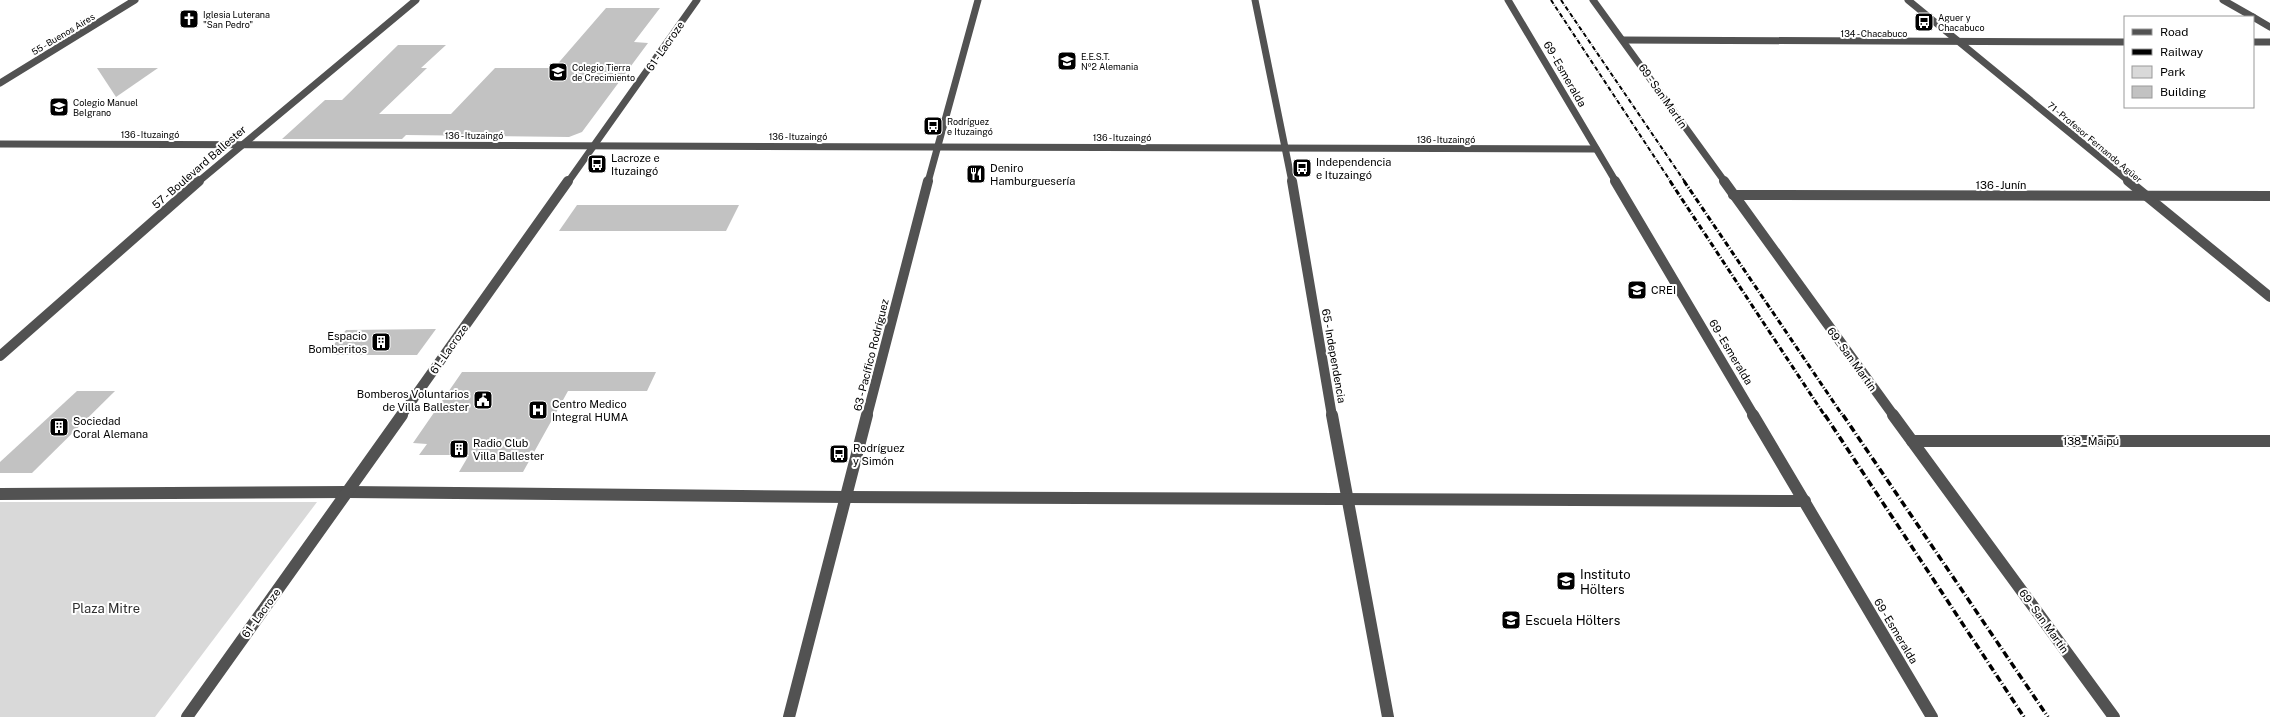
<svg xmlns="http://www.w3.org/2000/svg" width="2270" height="717" font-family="'Public Sans',sans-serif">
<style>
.green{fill:#d9d9d9}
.building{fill:#c2c2c2}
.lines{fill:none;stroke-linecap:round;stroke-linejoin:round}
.minor-far2{stroke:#525252;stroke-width:7}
.minor-far1{stroke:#525252;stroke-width:10}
.minor{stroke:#525252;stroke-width:12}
.rail-far2{stroke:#000;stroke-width:2;stroke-dasharray:4.5 1.5 0.5 1.5;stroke-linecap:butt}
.rail-far1{stroke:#000;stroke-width:3;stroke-dasharray:5.5 2 1 2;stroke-linecap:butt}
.rail{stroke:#000;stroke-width:3.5;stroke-dasharray:7 2.5 1 2.5;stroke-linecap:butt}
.labels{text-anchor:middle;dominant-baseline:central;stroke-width:4;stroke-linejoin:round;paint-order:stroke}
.far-poi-label{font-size:9px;fill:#000;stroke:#fff;text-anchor:start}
.far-street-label{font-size:9px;fill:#000;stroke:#fff}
.street-label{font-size:11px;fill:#000;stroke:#fff}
.poi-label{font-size:11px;fill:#000;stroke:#fff;text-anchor:start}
.near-poi-label{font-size:13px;fill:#000;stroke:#fff;text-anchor:start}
.near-park-label{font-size:13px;fill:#303030;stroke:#fff}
</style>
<rect width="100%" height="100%" fill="#fff"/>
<!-- green -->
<path class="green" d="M 0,502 L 317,502 L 155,717 L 0,717 Z"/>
<!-- building -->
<g class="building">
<path d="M 606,8 L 660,8 L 634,42 L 648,43 L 582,132 L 569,137 L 406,135 L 402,139 L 282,139 L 325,100 L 342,100 L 398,45 L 446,45 L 421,68 L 427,68 L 379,114 L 451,114 L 495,68 L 554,68 Z"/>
<path d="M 97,68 L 158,68 L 116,97 Z"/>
<path d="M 577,205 L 739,205 L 726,231 L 559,231 Z"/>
<path d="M 436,329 L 417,355 L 325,355 L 346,330 Z"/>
<path d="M 462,372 L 656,372 L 647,391 L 568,391 L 523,472 L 459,472 L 469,455 L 419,455 L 427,444 L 413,443 Z"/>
<path d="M 77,391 L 115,391 L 32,473 L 0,473 L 0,462 Z"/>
</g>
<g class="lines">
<!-- minor-far2 -->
<g class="minor-far2">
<path d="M 1255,0 L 1292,182"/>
<path d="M 1508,0 L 1616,182"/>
<path d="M 1593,0 L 1725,182"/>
<path d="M 1908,0 L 2130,182"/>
<path d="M 2223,0 L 2253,17"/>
<path d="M 2253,17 L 2270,27"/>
<path d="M 1623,40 L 2125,42"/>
<path d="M 2253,42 L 2270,42"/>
<path d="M 0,83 L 135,0"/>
<path d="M 0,144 L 1596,149"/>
<path d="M 198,182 L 416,0"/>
<path d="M 568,182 L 697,0"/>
<path d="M 928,182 L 978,0"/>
</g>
<!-- minor-far1 -->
<g class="minor-far1">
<path d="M 1292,181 L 1332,416"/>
<path d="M 1615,181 L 1754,416"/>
<path d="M 1724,181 L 1894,416"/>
<path d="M 2128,181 L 2270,297"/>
<path d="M 1733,195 L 2270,196"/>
<path d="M 0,356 L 199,181"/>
<path d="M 401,416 L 568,181"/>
<path d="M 867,416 L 928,181"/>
</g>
<!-- minor -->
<g class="minor">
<path d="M 1332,415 L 1388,717"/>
<path d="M 1753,415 L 1932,717"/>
<path d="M 1893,415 L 2114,717"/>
<path d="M 1912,441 L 2270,441"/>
<path d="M 0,494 L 348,492 L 848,497 L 1805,501"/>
<path d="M 187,717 L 402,415"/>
<path d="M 789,717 L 867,415"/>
</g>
<!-- rail-far2 -->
<g class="rail-far2">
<path d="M 1551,0 L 1671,182"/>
<path d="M 1561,0 L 1685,182"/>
</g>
<!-- rail-far1 -->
<g class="rail-far1">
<path d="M 1670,181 L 1825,416"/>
<path d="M 1684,181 L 1843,416"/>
</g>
<!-- rail -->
<g class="rail">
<path d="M 1825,415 L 2024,717"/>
<path d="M 1843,415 L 2048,717"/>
</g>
</g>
<!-- icons -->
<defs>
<symbol id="church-square" viewBox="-11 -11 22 22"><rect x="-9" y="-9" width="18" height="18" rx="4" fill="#000" stroke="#fff"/><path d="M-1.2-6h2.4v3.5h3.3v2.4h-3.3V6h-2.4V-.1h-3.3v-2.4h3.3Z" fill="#fff"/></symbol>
<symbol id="bus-square" viewBox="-11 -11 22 22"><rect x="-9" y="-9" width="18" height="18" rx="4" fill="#000" stroke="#fff"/><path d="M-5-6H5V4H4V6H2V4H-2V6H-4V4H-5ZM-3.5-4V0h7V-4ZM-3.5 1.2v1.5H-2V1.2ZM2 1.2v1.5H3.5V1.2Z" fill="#fff"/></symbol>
<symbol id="school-square" viewBox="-11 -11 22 22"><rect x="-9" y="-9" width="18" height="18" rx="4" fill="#000" stroke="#fff"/><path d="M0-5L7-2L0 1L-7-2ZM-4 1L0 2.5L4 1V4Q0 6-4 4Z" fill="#fff"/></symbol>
<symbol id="restaurant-square" viewBox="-11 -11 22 22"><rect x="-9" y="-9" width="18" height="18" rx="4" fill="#000" stroke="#fff"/><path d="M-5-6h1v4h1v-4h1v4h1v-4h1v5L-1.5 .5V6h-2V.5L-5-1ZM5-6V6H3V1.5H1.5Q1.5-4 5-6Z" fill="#fff"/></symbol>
<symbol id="building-square" viewBox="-11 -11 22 22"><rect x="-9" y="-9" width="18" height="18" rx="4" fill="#000" stroke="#fff"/><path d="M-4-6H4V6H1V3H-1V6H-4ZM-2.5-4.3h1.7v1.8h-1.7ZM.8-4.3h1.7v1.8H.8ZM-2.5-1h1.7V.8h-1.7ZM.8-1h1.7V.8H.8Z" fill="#fff"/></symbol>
<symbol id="civic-square" viewBox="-11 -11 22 22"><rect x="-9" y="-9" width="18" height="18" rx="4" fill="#000" stroke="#fff"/><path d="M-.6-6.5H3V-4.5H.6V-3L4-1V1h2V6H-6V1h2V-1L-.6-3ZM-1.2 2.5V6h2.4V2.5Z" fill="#fff"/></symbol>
<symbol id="hospital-square" viewBox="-11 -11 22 22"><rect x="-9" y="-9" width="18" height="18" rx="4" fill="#000" stroke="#fff"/><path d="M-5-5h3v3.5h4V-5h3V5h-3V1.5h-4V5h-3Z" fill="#fff"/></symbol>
</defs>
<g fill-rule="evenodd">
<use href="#church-square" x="178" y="8" width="22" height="22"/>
<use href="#bus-square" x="1913" y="11" width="22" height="22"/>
<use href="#school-square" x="1056" y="50" width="22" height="22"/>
<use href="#school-square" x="547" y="61" width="22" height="22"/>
<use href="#school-square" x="48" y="96" width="22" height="22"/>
<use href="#bus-square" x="922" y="115" width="22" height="22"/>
<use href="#bus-square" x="586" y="153" width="22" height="22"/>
<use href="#bus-square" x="1291" y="157" width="22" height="22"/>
<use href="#restaurant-square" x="965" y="163" width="22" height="22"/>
<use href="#school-square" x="1626" y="279" width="22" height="22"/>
<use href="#building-square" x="370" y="331" width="22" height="22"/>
<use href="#civic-square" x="472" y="389" width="22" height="22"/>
<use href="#hospital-square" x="527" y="399" width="22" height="22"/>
<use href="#building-square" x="48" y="416" width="22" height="22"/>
<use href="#building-square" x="448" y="438" width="22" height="22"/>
<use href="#bus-square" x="828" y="443" width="22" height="22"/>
<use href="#school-square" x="1555" y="570" width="22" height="22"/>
<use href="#school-square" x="1500" y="609" width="22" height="22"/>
</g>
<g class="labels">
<!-- far-poi labels -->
<g class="far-poi-label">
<text x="203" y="14">Iglesia Luterana<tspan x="203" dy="10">"San Pedro"</tspan></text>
<text x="1938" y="17">Aguer y<tspan x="1938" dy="10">Chacabuco</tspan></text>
<text x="1081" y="56">E.E.S.T.<tspan x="1081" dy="10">Nº2 Alemania</tspan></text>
<text x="572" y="67">Colegio Tierra<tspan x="572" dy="10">de Crecimiento</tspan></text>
<text x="73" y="102">Colegio Manuel<tspan x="73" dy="10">Belgrano</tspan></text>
<text x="947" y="121">Rodríguez<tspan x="947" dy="10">e Ituzaingó</tspan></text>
</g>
<!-- far-street labels -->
<g class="far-street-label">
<text x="1874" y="33">134 - Chacabuco</text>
<text transform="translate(63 34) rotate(-31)">55 - Buenos Aires</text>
<text x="150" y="134">136 - Ituzaingó</text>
<text x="474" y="135">136 - Ituzaingó</text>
<text x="798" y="136">136 - Ituzaingó</text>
<text x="1122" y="137">136 - Ituzaingó</text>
<text x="1446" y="139">136 - Ituzaingó</text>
<text transform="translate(2095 142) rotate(40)">71 - Profesor Fernando Agüer</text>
</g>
<!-- street labels -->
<g class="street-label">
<text transform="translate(665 46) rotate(-55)">61 - Lacroze</text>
<text transform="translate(1565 74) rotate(60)">69 - Esmeralda</text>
<text transform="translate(1663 96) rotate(55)">69 - San Martín</text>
<text transform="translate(199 167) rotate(-41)">57 - Boulevard Ballester</text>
<text x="2001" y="185">136 - Junín</text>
<text transform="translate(449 349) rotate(-55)">61 - Lacroze</text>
<text transform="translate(1731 352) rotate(59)">69 - Esmeralda</text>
<text transform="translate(871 355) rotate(-76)">63 - Pacífico Rodríguez</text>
<text transform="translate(1334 356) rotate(80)">65 - Independencia</text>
<text transform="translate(1852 359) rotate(54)">69 - San Martín</text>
<text x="2091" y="441">138 - Maipú</text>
<text transform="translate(261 613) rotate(-54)">61 - Lacroze</text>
<text transform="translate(2044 621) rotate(54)">69 - San Martín</text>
<text transform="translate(1896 631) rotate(59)">69 - Esmeralda</text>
</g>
<!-- poi labels -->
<g class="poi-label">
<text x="611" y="158">Lacroze e<tspan x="611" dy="13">Ituzaingó</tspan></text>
<text x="1316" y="162">Independencia<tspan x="1316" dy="13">e Ituzaingó</tspan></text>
<text x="990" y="168">Deniro<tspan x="990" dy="13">Hamburguesería</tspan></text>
<text x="1651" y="290">CREI</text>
<text x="367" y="336" text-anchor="end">Espacio<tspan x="367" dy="13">Bomberitos</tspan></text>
<text x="469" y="394" text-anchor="end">Bomberos Voluntarios<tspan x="469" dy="13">de Villa Ballester</tspan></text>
<text x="552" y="404">Centro Medico<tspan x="552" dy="13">Integral HUMA</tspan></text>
<text x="73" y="421">Sociedad<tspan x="73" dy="13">Coral Alemana</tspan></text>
<text x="473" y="443">Radio Club<tspan x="473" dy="13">Villa Ballester</tspan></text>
<text x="853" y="448">Rodríguez<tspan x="853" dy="13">y Simón</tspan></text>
</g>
<!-- near-poi labels -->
<g class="near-poi-label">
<text x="1580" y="574">Instituto<tspan x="1580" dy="15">Hölters</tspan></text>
<text x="1525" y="620">Escuela Hölters</text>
</g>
<!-- near-park labels -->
<g class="near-park-label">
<text x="106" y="608">Plaza Mitre</text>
</g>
</g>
<!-- legend -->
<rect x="2124" y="16" width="130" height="92" fill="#ffffff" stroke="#999999"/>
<rect x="2132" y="29" width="20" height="6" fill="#525252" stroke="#999999"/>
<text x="2160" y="36" font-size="12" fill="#000000">Road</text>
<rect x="2132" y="49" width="20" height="6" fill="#000000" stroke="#999999"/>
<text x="2160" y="56" font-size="12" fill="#000000">Railway</text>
<rect x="2132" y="66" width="20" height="12" fill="#d9d9d9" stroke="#999999"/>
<text x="2160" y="76" font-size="12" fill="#000000">Park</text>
<rect x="2132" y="86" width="20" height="12" fill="#c2c2c2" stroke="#999999"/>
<text x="2160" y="96" font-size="12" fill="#000000">Building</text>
</svg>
